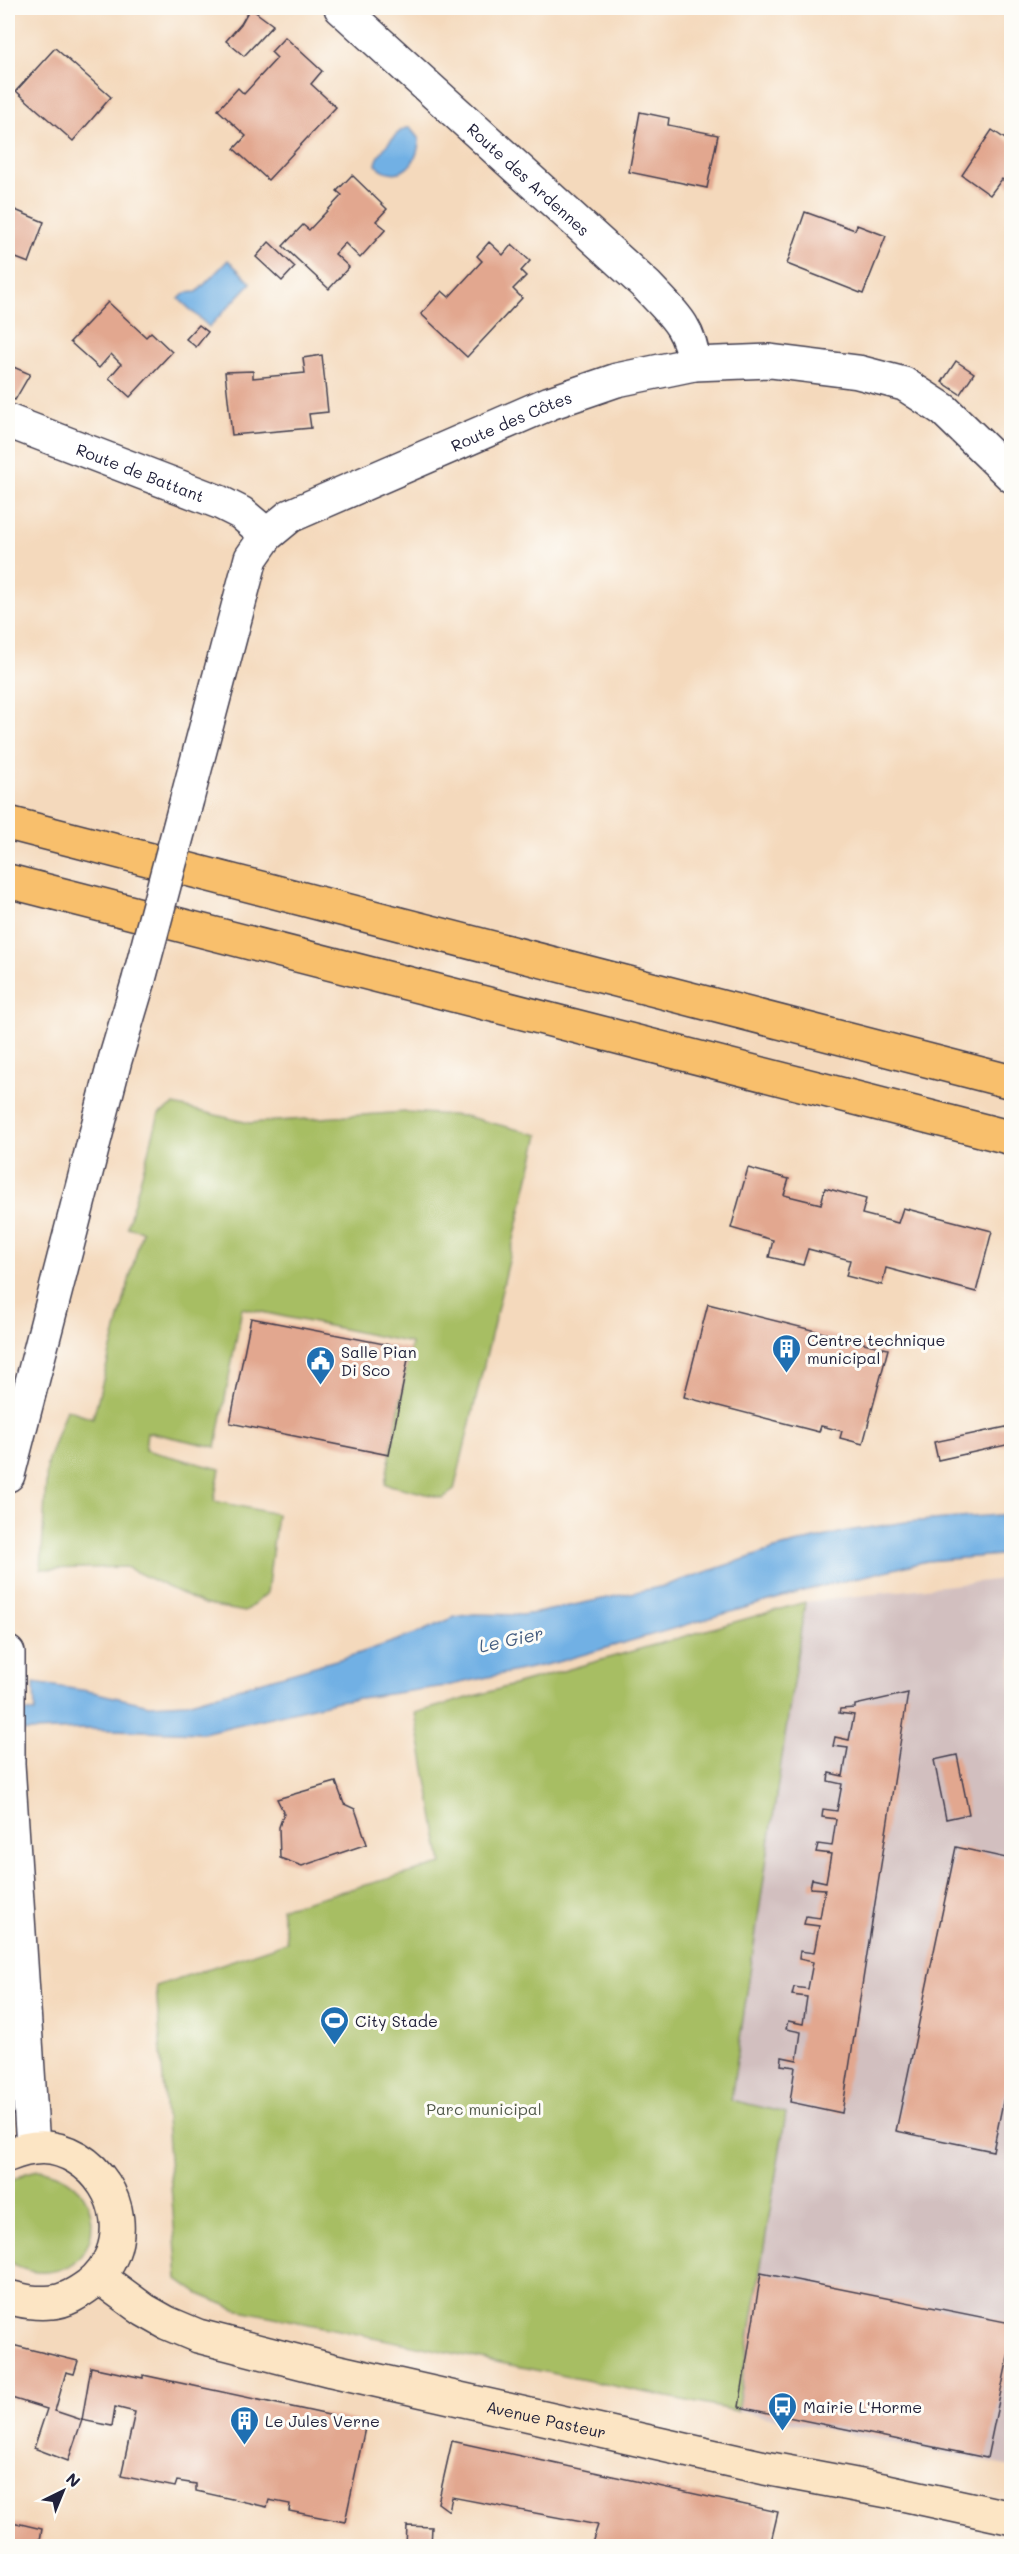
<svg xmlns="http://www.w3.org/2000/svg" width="1019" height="2554" font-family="Mali,sans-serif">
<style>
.industrial{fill:#d2bfbf}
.green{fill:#a7be63;stroke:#64704f;stroke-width:1.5}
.water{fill:#71b0e4;stroke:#4a6990;stroke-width:1.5}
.building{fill:#e2a78f}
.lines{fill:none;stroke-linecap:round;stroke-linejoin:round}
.street-casing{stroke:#423d4e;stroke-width:36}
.secondary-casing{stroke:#423d4e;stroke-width:36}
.highway-casing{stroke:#423d4e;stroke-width:36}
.street{stroke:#fff;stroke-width:33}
.secondary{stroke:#fce5c4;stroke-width:33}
.highway{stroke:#f8bf6c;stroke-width:33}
.street-bridge-casing{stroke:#423d4e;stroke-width:36;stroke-linecap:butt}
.street-bridge{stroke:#fff;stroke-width:33}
.labels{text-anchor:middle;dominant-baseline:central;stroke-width:6;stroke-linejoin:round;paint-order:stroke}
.street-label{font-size:16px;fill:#22223b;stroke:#fdfcf7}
.poi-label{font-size:16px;fill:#22223b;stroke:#fdfcf7;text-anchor:start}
.park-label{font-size:16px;fill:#515949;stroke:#fdfcf7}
.water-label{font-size:18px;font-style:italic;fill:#425b7f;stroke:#fdfcf7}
</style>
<rect width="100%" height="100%" fill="#fdfcf7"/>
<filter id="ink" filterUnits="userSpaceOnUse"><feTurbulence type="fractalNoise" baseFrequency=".0167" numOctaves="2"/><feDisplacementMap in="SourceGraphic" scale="12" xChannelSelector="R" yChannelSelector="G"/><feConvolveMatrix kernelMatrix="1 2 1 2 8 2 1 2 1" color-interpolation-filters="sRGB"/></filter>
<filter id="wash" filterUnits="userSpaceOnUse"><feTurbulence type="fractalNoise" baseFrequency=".008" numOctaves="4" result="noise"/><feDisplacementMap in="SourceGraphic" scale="24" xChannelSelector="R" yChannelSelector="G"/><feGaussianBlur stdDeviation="1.35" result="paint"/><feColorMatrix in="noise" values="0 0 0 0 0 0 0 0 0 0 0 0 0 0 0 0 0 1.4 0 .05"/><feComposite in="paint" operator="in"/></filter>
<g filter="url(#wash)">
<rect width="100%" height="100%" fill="#f4d9bc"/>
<!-- industrial -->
<path class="industrial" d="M 1011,1578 L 1011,2467 L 737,2411 L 786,2113 L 730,2101 L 805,1602 Z"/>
<!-- green -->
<g class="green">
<path d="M 174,1105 L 249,1123 L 406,1112 L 465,1116 L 539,1135 L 454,1490 L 443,1498 L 385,1484 L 411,1343 L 242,1308 L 216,1447 L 147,1432 L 145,1450 L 220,1469 L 214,1501 L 277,1514 L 267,1593 L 245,1612 L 203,1604 L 126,1567 L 41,1569 L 47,1463 L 66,1409 L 93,1418 L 142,1231 L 127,1227 L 159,1114 Z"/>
<path d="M 805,1602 L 731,2100 L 786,2113 L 737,2411 L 235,2309 L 199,2294 L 178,2279 L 156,1986 L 287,1942 L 281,1908 L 442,1864 L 415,1713 Z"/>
<path d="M 38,2170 C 109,2177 108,2268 46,2272 C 32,2273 18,2269 8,2259 L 8,2183 L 26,2173 Z"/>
</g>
<!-- water -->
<g class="water">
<path d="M 406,128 L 410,128 L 419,139 C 419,165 398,184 376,165 C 376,155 397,131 406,128 Z"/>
<path d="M 228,260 L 251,283 L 209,327 L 179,299 L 185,293 L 197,292 Z"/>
<path d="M 1011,1514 L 1011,1554 L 927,1561 L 814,1588 L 554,1663 L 446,1686 L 338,1701 L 203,1733 L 84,1729 L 8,1732 L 8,1711 L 35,1712 L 34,1683 L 88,1691 L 149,1705 L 187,1703 L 357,1654 L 418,1633 L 455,1617 L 474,1614 L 521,1615 L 536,1613 L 664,1586 L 775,1549 L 847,1531 L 906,1522 Z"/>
</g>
<g id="blocks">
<!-- building -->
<g class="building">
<path d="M 250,8 L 273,25 L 244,56 L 226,41 L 241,24 Z"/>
<path d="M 285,37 L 322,71 L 311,84 L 336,107 L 268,180 L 234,149 L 246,136 L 218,110 L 238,88 L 244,94 L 277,58 L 271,52 Z"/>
<path d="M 55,48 L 111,97 L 73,141 L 16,91 Z"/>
<path d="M 640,112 L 669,118 L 668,125 L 718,135 L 707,188 L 629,172 Z"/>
<path d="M 992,130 L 1011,143 L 1011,187 L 1002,179 L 990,195 L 962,175 Z"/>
<path d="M 352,175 L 387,209 L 376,221 L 386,229 L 360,258 L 345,243 L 335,254 L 349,267 L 329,289 L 283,246 L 303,225 L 309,230 L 342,195 L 337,191 Z"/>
<path d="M 8,207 L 44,222 L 29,263 L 8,255 Z"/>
<path d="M 805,212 L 855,230 L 857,225 L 886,236 L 863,294 L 787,264 Z"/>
<path d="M 269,242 L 295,267 L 282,281 L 256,257 Z"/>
<path d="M 489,242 L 503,255 L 512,244 L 530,261 L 521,271 L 526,276 L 513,289 L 522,298 L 467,357 L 421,314 L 442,291 L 449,297 L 482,261 L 477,256 Z"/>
<path d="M 108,302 L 146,337 L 151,332 L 172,352 L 130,397 L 109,378 L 121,364 L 111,354 L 99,368 L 70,342 Z"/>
<path d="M 199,325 L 208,332 L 196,347 L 186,339 Z"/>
<path d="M 322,355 L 328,412 L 309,414 L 311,428 L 232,435 L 225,372 L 253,371 L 253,378 L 305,373 L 303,358 Z"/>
<path d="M 956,361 L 974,373 L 960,394 L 942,382 Z"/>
<path d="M 11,366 L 30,374 L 15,400 L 8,397 L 8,372 Z"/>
<path d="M 748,1168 L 789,1179 L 784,1195 L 821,1204 L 825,1188 L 866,1199 L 862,1214 L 898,1223 L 903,1208 L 992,1231 L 976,1292 L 886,1268 L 882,1285 L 846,1276 L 850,1260 L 808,1249 L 803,1265 L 769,1257 L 773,1240 L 731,1228 Z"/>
<path d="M 708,1304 L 888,1349 L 863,1444 L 840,1438 L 842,1431 L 821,1426 L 819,1432 L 684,1397 Z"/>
<path d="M 251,1318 L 410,1349 L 389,1455 L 230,1423 Z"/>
<path d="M 1011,1426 L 1011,1444 L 938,1460 L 934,1442 Z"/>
<path d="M 908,1693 L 842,2113 L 790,2102 L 795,2067 L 781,2065 L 782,2057 L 797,2060 L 801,2032 L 786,2029 L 788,2021 L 803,2024 L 807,1997 L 792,1995 L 794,1987 L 808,1989 L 813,1962 L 799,1959 L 800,1951 L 814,1953 L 819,1926 L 804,1924 L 806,1916 L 820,1918 L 825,1889 L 810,1888 L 812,1879 L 826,1882 L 831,1854 L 816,1852 L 818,1844 L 832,1846 L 836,1819 L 822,1817 L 823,1809 L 837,1811 L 842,1784 L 828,1781 L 829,1773 L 843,1776 L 848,1748 L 833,1746 L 835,1737 L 849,1740 L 854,1715 L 839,1713 L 840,1709 L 855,1708 L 855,1705 Z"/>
<path d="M 957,1755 L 969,1814 L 946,1819 L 934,1760 Z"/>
<path d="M 336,1782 L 344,1804 L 355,1809 L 367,1844 L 302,1866 L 280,1858 L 279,1827 L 284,1813 L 277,1799 Z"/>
<path d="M 956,1847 L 1011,1859 L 1011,2063 L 993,2151 L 896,2131 Z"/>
<path d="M 761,2273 L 1011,2323 L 1011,2343 L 987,2458 L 739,2407 Z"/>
<path d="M 8,2344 L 78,2361 L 74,2374 L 66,2372 L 55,2411 L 82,2420 L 91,2367 L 143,2378 L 143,2375 L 366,2423 L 345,2522 L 289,2511 L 290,2504 L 269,2500 L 267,2507 L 196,2491 L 196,2484 L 177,2481 L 175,2487 L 121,2476 L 135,2412 L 115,2407 L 112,2426 L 82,2420 L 68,2461 L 34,2448 L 47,2409 L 8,2397 Z"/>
<path d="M 452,2441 L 778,2512 L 770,2546 L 591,2546 L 598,2525 L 452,2497 L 449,2511 L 438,2503 Z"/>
<path d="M 8,2521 L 42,2529 L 39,2546 L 8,2546 Z"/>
<path d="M 407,2526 L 432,2527 L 431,2546 L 406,2546 Z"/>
</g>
</g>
</g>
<g filter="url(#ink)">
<use href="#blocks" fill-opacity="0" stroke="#423d4e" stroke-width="1.5"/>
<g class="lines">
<defs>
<g id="street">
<path id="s1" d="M 341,8 L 647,286 C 672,313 690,326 694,364"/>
<path id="s2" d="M 8,421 L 219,502 L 241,513 L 267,535"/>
<path id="s3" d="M 187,799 L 251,558 L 267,535 L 290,516 L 550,403 L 617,380 L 694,364 L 770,361 L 858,372 L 904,384 L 944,410 L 1012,476"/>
<path d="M 8,1475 L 115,1060 L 138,983"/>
<path d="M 8,1653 L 8,1764 L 33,2147"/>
</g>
<g id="secondary">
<path d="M 8,2155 C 32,2145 54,2144 77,2158 C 123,2186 133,2250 89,2285 C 78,2293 66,2301 52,2302 C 36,2304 23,2301 8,2297"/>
<path id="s4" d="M 99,2277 L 144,2310 L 167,2323 L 198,2336 L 331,2370 L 765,2468 L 888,2491 L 1012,2518"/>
</g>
<g id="highway">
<path d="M 8,823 L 1012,1082"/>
<path d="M 8,881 L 1012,1138"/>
</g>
</defs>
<!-- street casing -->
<use href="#street" class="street-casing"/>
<!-- secondary casing -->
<use href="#secondary" class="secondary-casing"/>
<!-- highway casing -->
<use href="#highway" class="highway-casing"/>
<!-- street -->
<use href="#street" class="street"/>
<!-- secondary -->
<use href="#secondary" class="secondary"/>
<!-- highway -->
<use href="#highway" class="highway"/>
<defs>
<path id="street-bridge" d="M 138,983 L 187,799"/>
</defs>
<!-- street-bridge casing -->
<use href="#street-bridge" class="street-bridge-casing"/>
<!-- street-bridge -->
<use href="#street-bridge" class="street-bridge"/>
</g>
</g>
<!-- icons -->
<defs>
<symbol id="building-pin" viewBox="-11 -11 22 30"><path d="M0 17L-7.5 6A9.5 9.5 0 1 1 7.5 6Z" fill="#1f6fb2" stroke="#fdfcf7"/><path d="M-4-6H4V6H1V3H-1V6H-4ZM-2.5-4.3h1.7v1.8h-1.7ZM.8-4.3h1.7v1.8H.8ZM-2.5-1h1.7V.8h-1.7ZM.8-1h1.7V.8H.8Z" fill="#fff"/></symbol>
<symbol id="civic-pin" viewBox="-11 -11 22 30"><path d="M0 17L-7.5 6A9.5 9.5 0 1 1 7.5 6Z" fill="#1f6fb2" stroke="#fdfcf7"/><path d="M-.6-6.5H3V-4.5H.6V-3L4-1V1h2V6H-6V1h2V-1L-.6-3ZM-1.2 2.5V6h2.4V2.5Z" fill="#fff"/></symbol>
<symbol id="stadium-pin" viewBox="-11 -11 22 30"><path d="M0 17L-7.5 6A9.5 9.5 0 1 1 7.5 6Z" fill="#1f6fb2" stroke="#fdfcf7"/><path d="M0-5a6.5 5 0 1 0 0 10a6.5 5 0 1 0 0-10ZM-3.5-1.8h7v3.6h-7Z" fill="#fff"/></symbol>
<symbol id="bus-pin" viewBox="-11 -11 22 30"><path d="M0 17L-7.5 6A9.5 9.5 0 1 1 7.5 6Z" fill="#1f6fb2" stroke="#fdfcf7"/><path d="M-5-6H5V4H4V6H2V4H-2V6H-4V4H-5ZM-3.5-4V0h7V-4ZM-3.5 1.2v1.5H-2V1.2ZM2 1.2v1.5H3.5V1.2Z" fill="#fff"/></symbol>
</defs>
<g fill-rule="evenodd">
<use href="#building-pin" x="770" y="1332" width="33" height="45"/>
<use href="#civic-pin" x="304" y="1344" width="33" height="45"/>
<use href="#stadium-pin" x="318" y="2004" width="33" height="45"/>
<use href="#bus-pin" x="766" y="2390" width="33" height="45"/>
<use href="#building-pin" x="228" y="2404" width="33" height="45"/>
</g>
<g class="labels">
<!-- street labels -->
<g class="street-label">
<text stroke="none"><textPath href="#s1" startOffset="254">Route des Ardennes</textPath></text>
<text stroke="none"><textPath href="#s3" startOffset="548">Route des Côtes</textPath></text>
<text stroke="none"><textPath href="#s2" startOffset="142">Route de Battant</textPath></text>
<text stroke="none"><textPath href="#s4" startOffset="474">Avenue Pasteur</textPath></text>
</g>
<!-- poi labels -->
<g class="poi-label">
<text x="807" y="1339">Centre technique<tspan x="807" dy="18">municipal</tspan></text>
<text x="341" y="1351">Salle Pian<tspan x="341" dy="18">Di Sco</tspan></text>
<text x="355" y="2020">City Stade</text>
<text x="803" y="2406">Mairie L'Horme</text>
<text x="265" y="2420">Le Jules Verne</text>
</g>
<!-- park labels -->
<g class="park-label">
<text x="484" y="2108">Parc municipal</text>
</g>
<!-- water labels -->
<g class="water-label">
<text transform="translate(511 1639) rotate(-12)">Le Gier</text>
</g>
</g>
<!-- margin -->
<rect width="1019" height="2554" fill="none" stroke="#fdfcf7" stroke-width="30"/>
<!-- north arrow -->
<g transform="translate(63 2491) rotate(43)" stroke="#fdfcf7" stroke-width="4.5" paint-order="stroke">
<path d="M0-4.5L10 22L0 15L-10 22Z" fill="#22223b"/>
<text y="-9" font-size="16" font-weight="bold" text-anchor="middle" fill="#22223b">N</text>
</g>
</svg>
